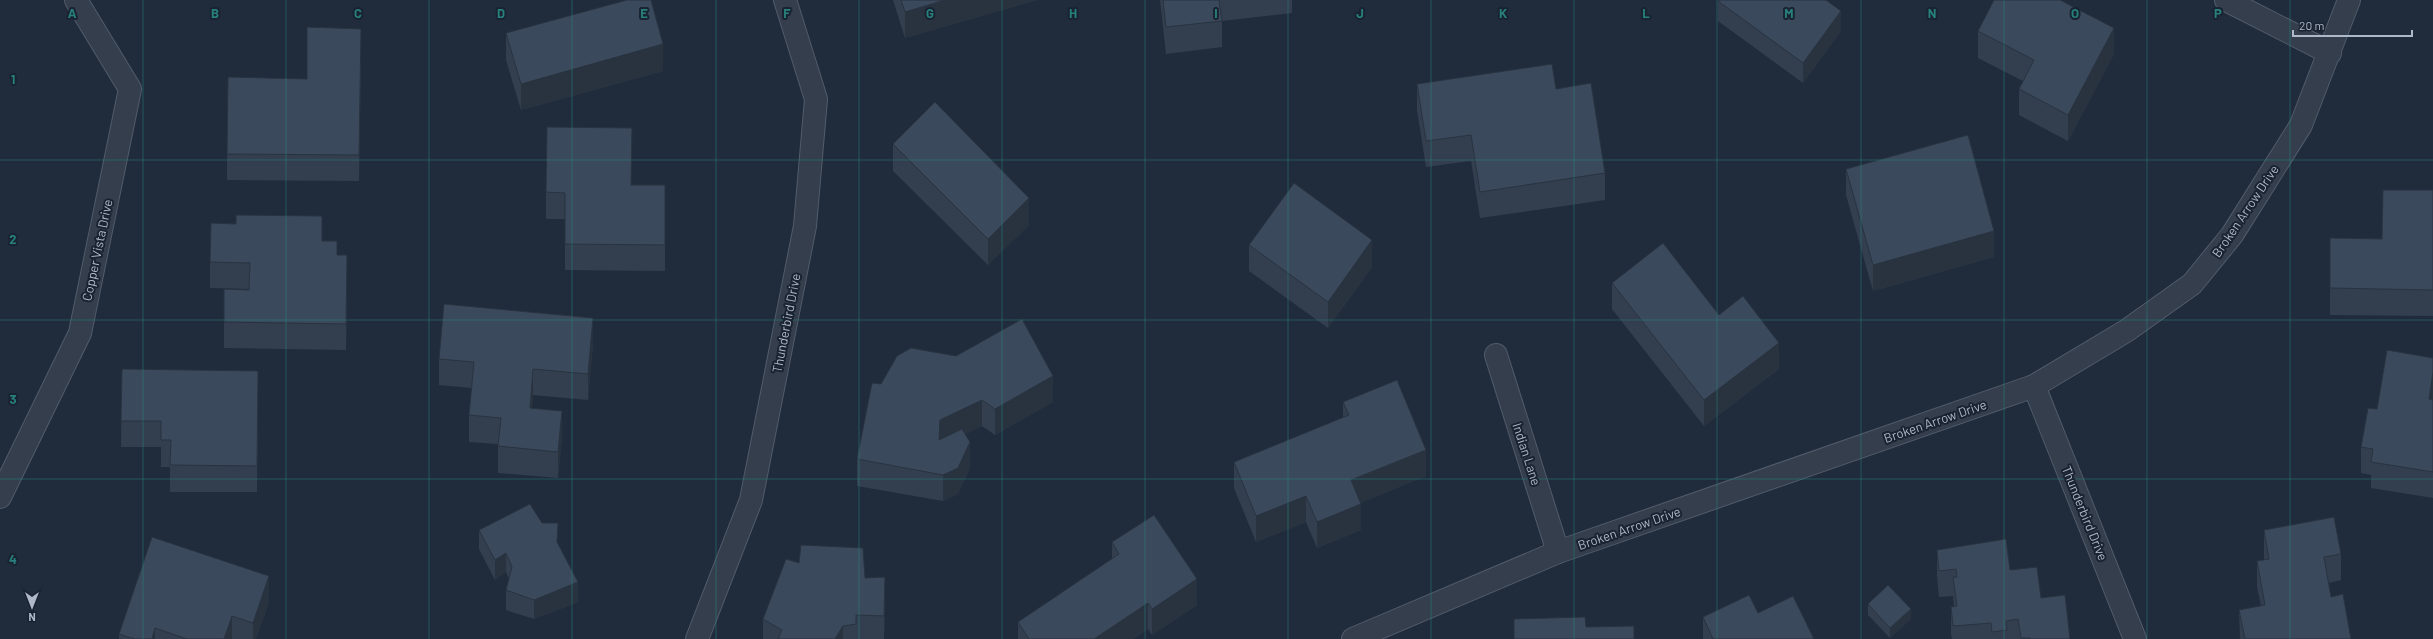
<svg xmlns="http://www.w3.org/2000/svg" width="2433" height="639" font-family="Barlow,sans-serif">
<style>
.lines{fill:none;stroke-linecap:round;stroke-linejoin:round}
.minor-casing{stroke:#525b6a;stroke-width:24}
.minor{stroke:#343e4c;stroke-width:22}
.wall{fill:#333f4f}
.shaded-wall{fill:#293340}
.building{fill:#3b495c;stroke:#293340}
.grid{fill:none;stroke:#27807c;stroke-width:1;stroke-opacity:0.55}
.labels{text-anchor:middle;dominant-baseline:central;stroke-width:4;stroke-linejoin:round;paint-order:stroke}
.street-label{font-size:13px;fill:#afb8c8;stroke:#192331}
.grid-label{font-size:13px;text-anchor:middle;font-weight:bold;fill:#27807c;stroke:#192331;stroke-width:4;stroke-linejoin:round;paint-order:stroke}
</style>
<rect width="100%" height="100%" fill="#202c3c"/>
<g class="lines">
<defs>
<g id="minor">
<path d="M 2226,0 L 2330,53"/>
<path d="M 1496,355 L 1558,552"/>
<path d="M 2034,386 L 2135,639"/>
<path d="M 0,497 L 80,333 L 130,89 L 76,0"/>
<path d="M 697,639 L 751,500 L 805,226 L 816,99 L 785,0"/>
<path d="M 1353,639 L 1558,552 L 2034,386 L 2126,331 L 2192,284 L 2232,235 L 2301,125 L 2349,0"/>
</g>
</defs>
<!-- minor casing -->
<use href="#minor" class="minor-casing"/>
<!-- minor -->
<use href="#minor" class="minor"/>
</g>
<!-- wall -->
<g class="wall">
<path d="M 893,0 L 1037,0 L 905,38 Z"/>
<path d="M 1160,0 L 1292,0 L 1292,13 L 1222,21 L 1222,47 L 1166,54 Z"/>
<path d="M 1718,1 L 1841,31 L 1803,83 L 1718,21 Z"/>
<path d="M 1978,31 L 2114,54 L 2068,141 L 2019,115 L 2019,89 L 2023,81 L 1978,58 Z"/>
<path d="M 506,33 L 663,71 L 521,110 L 506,60 Z"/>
<path d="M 361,55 L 359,181 L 227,180 L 227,154 L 307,79 Z"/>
<path d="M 1417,84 L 1556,89 L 1605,173 L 1605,200 L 1480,218 L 1471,161 L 1426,167 L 1417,110 Z"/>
<path d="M 893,144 L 1029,225 L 988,265 L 893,171 Z"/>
<path d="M 1846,169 L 1994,257 L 1873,291 L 1846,195 Z"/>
<path d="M 665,185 L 665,271 L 565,270 L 565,219 L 546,219 L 546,192 Z"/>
<path d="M 2433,190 L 2433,316 L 2330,315 L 2330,238 L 2382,239 Z"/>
<path d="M 322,241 L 337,255 L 347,281 L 346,350 L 224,348 L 224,322 L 249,289 L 210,288 L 210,262 Z"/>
<path d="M 1249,245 L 1372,267 L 1328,328 L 1249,271 Z"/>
<path d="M 1612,283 L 1719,315 L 1779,369 L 1704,426 L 1612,309 Z"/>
<path d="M 593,344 L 588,400 L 533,395 L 532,408 L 562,437 L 558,478 L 498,473 L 498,444 L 469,442 L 469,415 L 472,388 L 439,385 L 439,359 Z"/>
<path d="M 2433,358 L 2433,498 L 2371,488 L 2371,475 L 2361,473 L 2361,447 L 2377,409 Z"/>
<path d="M 122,369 L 258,371 L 257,492 L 170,492 L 170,467 L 161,467 L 161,447 L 121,447 Z"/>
<path d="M 881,384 L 1053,402 L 995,435 L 982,426 L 965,434 L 970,468 L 958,494 L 943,501 L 857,486 L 857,459 Z"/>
<path d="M 1343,402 L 1426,476 L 1360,503 L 1361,530 L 1317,548 L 1306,522 L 1256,542 L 1234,488 L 1234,462 L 1343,418 Z"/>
<path d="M 542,523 L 558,543 L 578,602 L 534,619 L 506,610 L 506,590 L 509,579 L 506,572 L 495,580 L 479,549 L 479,530 Z"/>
<path d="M 2264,530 L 2341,554 L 2341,580 L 2329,583 L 2331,597 L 2351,639 L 2240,639 L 2239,610 L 2261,606 L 2257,587 L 2257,561 L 2264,560 Z"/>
<path d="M 1112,542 L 1197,605 L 1152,635 L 1148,629 L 1133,639 L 1018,639 L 1018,622 L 1112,559 Z"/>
<path d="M 1937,550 L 2010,570 L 2041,598 L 2070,639 L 1952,639 L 1951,634 L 1951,607 L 1954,607 L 1953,596 L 1939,597 L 1937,576 Z"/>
<path d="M 865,578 L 885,603 L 884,639 L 763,639 L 763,619 Z"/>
<path d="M 269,602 L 256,639 L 119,639 L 119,634 Z"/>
<path d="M 1868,604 L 1911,619 L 1890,638 L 1868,615 Z"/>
<path d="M 1703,617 L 1814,639 L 1703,639 Z"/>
</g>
<!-- shaded-wall -->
<g class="shaded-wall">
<path d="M 945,0 L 1037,0 L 905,38 L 905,12 Z"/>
<path d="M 1841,11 L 1841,31 L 1803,83 L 1803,63 Z"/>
<path d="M 2114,28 L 2114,54 L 2068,141 L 2068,115 Z"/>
<path d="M 361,29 L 361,55 L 359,181 L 359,155 Z"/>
<path d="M 663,44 L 663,71 L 521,110 L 521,84 Z"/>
<path d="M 1029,198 L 1029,225 L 988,265 L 988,239 Z"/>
<path d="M 1994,231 L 1994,257 L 1873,291 L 1873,265 Z"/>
<path d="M 1372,240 L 1372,267 L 1328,328 L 1328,302 Z"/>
<path d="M 347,255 L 347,281 L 346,350 L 346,324 Z"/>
<path d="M 593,318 L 593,344 L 588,400 L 588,374 Z"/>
<path d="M 1779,343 L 1779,369 L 1704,426 L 1704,400 Z"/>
<path d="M 533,369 L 533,395 L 530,434 L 530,408 Z"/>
<path d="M 2433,372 L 2433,399 L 2429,425 L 2429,399 Z"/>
<path d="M 1053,376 L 1053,402 L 995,435 L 995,409 Z"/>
<path d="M 982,400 L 982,426 L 940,446 L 939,440 L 940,420 Z"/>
<path d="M 562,411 L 562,437 L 558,478 L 558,452 Z"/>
<path d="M 970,442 L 970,468 L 958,494 L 943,501 L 943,475 Z"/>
<path d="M 1426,450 L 1426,476 L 1351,507 L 1351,480 Z"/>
<path d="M 1306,496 L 1306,522 L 1256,542 L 1256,516 Z"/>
<path d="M 1361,504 L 1361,530 L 1317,548 L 1317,522 Z"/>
<path d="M 506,553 L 506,572 L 495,580 L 495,560 Z"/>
<path d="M 269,576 L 269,602 L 256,639 L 253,639 L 253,623 Z"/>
<path d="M 885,577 L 885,603 L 884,639 L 884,616 Z"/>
<path d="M 1197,579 L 1197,605 L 1152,635 L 1152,609 Z"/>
<path d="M 578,582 L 578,602 L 534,619 L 534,600 Z"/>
<path d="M 1148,603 L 1148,629 L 1133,639 L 1094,639 Z"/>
<path d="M 1911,609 L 1911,619 L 1890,638 L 1890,628 Z"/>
<path d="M 232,616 L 232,639 L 224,639 Z"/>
<path d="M 843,626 L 843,639 L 835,639 Z"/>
<path d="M 155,628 L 155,639 L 152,639 Z"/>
</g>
<!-- building -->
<g class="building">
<path d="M 627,0 L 651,0 L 663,44 L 521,84 L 506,33 Z"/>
<path d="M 901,0 L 945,0 L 905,12 Z"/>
<path d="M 1163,0 L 1219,0 L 1222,21 L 1166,27 Z"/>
<path d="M 1719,0 L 1826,0 L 1841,11 L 1803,63 L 1718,1 Z"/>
<path d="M 1994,0 L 2060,0 L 2114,28 L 2068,115 L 2019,89 L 2034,60 L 1978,31 Z"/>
<path d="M 307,27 L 361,29 L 359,155 L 227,154 L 228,77 L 307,79 Z"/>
<path d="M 1552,64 L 1556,89 L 1591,83 L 1605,173 L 1480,192 L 1471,135 L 1426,141 L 1417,84 Z"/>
<path d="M 935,102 L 1029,198 L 988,239 L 893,144 Z"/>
<path d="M 547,127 L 632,128 L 631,185 L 665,185 L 665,245 L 565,244 L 565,193 L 546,192 Z"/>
<path d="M 1968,135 L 1994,231 L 1873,265 L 1846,169 Z"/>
<path d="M 1294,183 L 1372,240 L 1328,302 L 1249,245 Z"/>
<path d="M 2383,190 L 2433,190 L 2433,290 L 2330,288 L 2330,238 L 2382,239 Z"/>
<path d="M 236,215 L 322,216 L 322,241 L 337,241 L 337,255 L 347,255 L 346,324 L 224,322 L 224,289 L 249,290 L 250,263 L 210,262 L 211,223 L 236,224 Z"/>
<path d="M 1663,243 L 1719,315 L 1743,296 L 1779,343 L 1704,400 L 1612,283 Z"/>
<path d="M 444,304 L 593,318 L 588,374 L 533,369 L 530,408 L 562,411 L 558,452 L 498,446 L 501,418 L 469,415 L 474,362 L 439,359 Z"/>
<path d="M 1022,319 L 1053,376 L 995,409 L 982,400 L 940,420 L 939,440 L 962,429 L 970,442 L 958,468 L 943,475 L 857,459 L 872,383 L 881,384 L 897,356 L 911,348 L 956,356 Z"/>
<path d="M 2387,350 L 2433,358 L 2433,372 L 2429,399 L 2433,400 L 2433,472 L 2371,462 L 2373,449 L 2361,447 L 2368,408 L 2377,409 Z"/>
<path d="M 122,369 L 258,371 L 257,466 L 170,465 L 171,440 L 161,440 L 161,421 L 121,421 Z"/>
<path d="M 1397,380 L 1426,450 L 1351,480 L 1361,504 L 1317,522 L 1306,496 L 1256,516 L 1234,462 L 1349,415 L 1343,402 Z"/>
<path d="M 530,504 L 542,523 L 558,523 L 557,542 L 578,582 L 534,600 L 506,590 L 512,567 L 506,553 L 495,560 L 479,530 Z"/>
<path d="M 1154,515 L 1197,579 L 1152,609 L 1148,603 L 1094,639 L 1029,639 L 1018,622 L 1119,554 L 1112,542 Z"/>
<path d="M 2334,517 L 2341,554 L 2324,557 L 2331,597 L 2343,594 L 2351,639 L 2245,639 L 2239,610 L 2265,605 L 2257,561 L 2269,559 L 2264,530 Z"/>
<path d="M 152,537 L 269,576 L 253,623 L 232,616 L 224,639 L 187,639 L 155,628 L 152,639 L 135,639 L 119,634 Z"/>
<path d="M 2006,539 L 2010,570 L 2037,567 L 2041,598 L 2065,595 L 2070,639 L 2030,639 L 2030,638 L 2021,638 L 2018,619 L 2006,621 L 2007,630 L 1992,632 L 1991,623 L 1953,626 L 1951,607 L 1957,606 L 1953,577 L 1957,577 L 1956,569 L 1939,571 L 1937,550 Z"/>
<path d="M 801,545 L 863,548 L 865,578 L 885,577 L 884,616 L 856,615 L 856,624 L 843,626 L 835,639 L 778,639 L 782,630 L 763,619 L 786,559 L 799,563 Z"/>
<path d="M 1888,585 L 1911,609 L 1890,628 L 1868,604 Z"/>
<path d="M 1749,595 L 1758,613 L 1793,596 L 1814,639 L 1713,639 L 1703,617 Z"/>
<path d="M 1585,617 L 1586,627 L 1634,626 L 1634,639 L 1514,639 L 1514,619 Z"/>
</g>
<!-- grid -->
<path class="grid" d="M 143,0 L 143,639M 286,0 L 286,639M 429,0 L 429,639M 572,0 L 572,639M 716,0 L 716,639M 859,0 L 859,639M 1002,0 L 1002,639M 1145,0 L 1145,639M 1288,0 L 1288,639M 1431,0 L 1431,639M 1574,0 L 1574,639M 1717,0 L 1717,639M 1861,0 L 1861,639M 2004,0 L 2004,639M 2147,0 L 2147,639M 2290,0 L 2290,639M 0,160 L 2433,160M 0,320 L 2433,320M 0,479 L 2433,479"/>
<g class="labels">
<!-- street labels -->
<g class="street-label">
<text transform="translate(2245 211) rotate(-56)">Broken Arrow Drive</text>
<text transform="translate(97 250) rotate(-78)">Copper Vista Drive</text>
<text transform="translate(786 323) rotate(-79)">Thunderbird Drive</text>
<text transform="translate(1935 421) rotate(-19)">Broken Arrow Drive</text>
<text transform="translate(1527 454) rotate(72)">Indian Lane</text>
<text transform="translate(2085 513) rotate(68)">Thunderbird Drive</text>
<text transform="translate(1629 528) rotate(-19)">Broken Arrow Drive</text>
</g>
</g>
<g class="grid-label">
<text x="72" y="18">A</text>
<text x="215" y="18">B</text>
<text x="358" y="18">C</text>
<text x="501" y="18">D</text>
<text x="644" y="18">E</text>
<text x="787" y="18">F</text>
<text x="930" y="18">G</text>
<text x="1073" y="18">H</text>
<text x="1216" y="18">I</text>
<text x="1360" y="18">J</text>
<text x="1503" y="18">K</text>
<text x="1646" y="18">L</text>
<text x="1789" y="18">M</text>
<text x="1932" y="18">N</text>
<text x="2075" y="18">O</text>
<text x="2218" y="18">P</text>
<text x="13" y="84">1</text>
<text x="13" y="244">2</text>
<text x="13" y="404">3</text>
<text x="13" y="564">4</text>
</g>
<!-- north arrow -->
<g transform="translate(32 607) rotate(180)" stroke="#192331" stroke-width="3" paint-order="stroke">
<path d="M0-3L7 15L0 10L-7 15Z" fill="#afb8c8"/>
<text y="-6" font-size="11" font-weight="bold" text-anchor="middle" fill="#afb8c8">N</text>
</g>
<!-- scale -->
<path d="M2293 30v6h119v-6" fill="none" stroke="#afb8c8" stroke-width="2"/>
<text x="2299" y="30" font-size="12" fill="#afb8c8" stroke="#192331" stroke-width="3" paint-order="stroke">20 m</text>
</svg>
